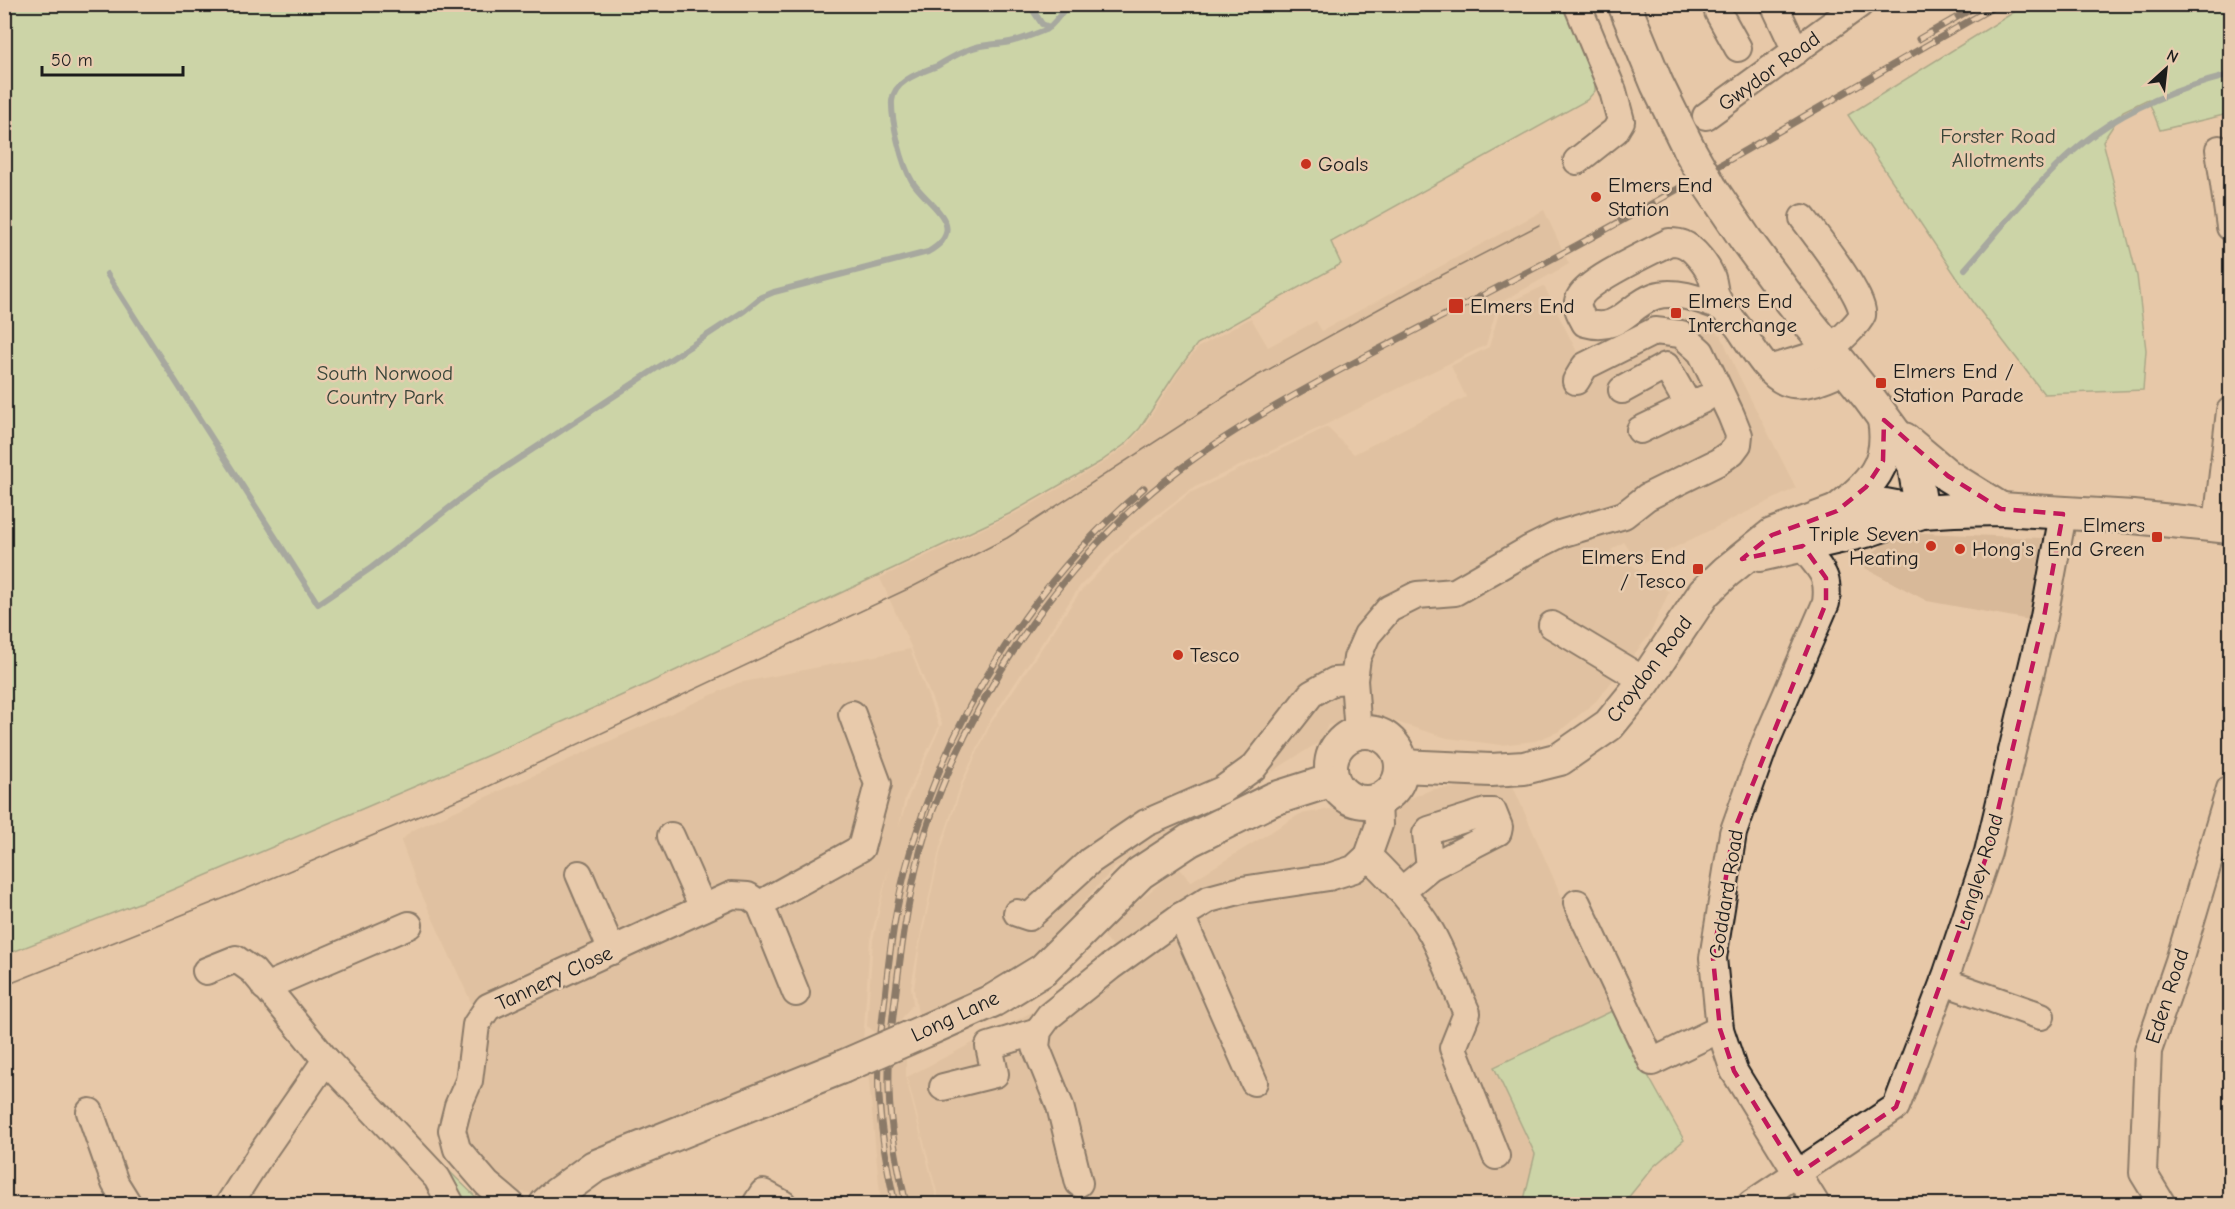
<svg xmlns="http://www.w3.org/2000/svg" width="2235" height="1209" font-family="'Comic Neue',sans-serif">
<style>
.built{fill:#d8b999}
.green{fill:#aae3a7;stroke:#638062;stroke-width:1.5}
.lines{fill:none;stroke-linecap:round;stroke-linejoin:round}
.stream{stroke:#5a8194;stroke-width:6}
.minor-casing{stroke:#1c1c1c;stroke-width:30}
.major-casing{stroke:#1c1c1c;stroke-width:36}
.minor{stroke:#e8ccaf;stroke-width:26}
.major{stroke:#e8ccaf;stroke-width:32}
.tram{stroke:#1c1c1c;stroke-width:1.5}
.rail-casing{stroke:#1c1c1c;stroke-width:7}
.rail{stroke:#e8ccaf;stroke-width:4.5;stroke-dasharray:14;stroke-linecap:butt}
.major-bridge-casing{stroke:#1c1c1c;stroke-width:36;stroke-linecap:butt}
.major-bridge{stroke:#e8ccaf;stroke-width:32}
.marked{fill:none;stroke:#c2185b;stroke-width:4.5;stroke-dasharray:12 8;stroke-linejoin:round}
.poi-dot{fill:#c8321e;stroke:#e8ccaf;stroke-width:2}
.labels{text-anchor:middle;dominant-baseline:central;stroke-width:5;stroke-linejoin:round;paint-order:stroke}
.street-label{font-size:21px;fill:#1c1c1c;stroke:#e8ccaf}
.park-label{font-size:21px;fill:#384438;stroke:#e8ccaf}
.poi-label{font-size:21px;fill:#1c1c1c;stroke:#e8ccaf;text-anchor:start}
</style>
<rect width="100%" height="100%" fill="#e7c8a8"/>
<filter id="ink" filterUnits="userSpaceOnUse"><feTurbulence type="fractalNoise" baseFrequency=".0167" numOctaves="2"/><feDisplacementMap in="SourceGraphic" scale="12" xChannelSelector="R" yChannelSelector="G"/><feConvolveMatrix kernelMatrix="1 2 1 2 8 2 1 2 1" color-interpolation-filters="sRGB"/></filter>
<g filter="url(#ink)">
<!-- built -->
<g class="built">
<path d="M 1544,210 L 1569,264 L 1498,304 L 1486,345 L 1323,426 L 1191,489 L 1132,534 L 1080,586 L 991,719 L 962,781 L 940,847 L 921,932 L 911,987 L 913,1004 L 899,1022 L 898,1058 L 906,1055 L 906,1078 L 938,1204 L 881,1204 L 868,1072 L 874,1069 L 875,1032 L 867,1026 L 873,940 L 889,867 L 870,940 L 863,1042 L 535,1194 L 510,1190 L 470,1155 L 461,1137 L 487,1037 L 416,882 L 401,841 L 411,831 L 738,683 L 910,649 L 939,726 L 905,798 L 899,826 L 909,796 L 942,724 L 911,647 L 880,578 L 1018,512 L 1103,463 L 1129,444 L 1145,425 L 1184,364 L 1199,347 L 1251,318 L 1268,347 L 1316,321 L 1322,331 Z"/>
<path d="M 1544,286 L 1578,354 L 1652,317 L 1682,318 L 1721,335 L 1737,372 L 1796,488 L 1639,565 L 1624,542 L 1611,550 L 1669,592 L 1649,636 L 1596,701 L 1560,731 L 1535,741 L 1501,745 L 1447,738 L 1380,717 L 1328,725 L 1321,741 L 1196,819 L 1114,868 L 1039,950 L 1002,975 L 918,1015 L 914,989 L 920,945 L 941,849 L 963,784 L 991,723 L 1080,592 L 1129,541 L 1190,493 L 1327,427 L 1354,454 L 1466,397 L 1451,366 L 1489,347 L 1501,306 Z"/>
<path d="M 1924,533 L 2042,538 L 2030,620 L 1927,601 L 1865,568 L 1872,554 L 1885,542 L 1901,534 Z"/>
<path d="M 1512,784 L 1612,1011 L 1494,1067 L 1535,1154 L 1523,1204 L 940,1204 L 907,1077 L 1042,1007 L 1113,946 L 1101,933 L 1179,867 L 1190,882 L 1300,814 L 1331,809 L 1351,817 L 1399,811 L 1401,802 L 1433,789 Z"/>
</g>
<!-- green -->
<g class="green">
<path d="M 2027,4 L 2230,5 L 2230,111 L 2228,114 L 2160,130 L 2148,99 L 2123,111 L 2103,141 L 2137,276 L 2146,350 L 2143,390 L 2044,394 L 1974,303 L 1848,115 Z"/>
<path d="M 5,5 L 1565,5 L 1595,81 L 1595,91 L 1587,100 L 1331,242 L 1341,264 L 1197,344 L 1175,374 L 1140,428 L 1124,445 L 1100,462 L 1009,514 L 636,689 L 484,757 L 167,892 L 5,955 Z"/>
<path d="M 1612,1011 L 1684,1140 L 1653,1167 L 1623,1204 L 1523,1204 L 1535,1154 L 1494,1067 Z"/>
<path d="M 447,1169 L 483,1204 L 462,1204 L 461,1196 Z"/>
</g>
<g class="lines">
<!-- stream -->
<g class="stream">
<path d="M 1034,12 L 1042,24 L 1049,27"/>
<path d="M 1965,269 C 2006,223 2045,170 2096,133 C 2136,104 2183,87 2230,75"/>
<path d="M 107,274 L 318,604 L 371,568 L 479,485"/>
<path d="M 480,484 L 744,311 L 760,298 L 774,292 L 928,252 C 972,227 926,204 912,181 C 902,165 891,120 892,101 C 894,80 922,72 937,66 C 948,60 958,53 970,49 C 982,44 997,45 1010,42 C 1021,40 1035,34 1045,30 C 1056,24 1060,12 1070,4"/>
</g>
<defs>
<g id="minor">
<path d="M 1717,4 L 1718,12 L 1738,48"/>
<path d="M 1774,4 L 1796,51"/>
<path d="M 1706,116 L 1860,4"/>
<path d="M 2219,149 L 2230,227"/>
<path d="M 1577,161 L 1615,131 L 1621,121 L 1613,91 L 1577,4"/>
<path d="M 1723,308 C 1704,301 1676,289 1655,296 C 1627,306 1620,333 1585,323 C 1581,315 1574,306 1580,297 C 1590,279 1649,253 1669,242 C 1673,242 1679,242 1683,244 C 1694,248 1708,267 1712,278 C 1714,284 1714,291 1716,296 C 1723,311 1735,321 1743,334 C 1777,386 1787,398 1846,369"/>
<path d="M 1769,369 C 1784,364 1819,356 1830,348 C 1837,344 1859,323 1862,315 C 1866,299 1815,234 1803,218"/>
<path d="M 1622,390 L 1666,366 L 1689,406"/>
<path d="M 1640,430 L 1704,399"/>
<path d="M 2217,525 L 2230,411"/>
<path d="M 1803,546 C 1818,570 1830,571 1826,603 L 1765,744 L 1733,833 L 1713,958 L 1720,1029 L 1734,1071 L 1816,1204"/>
<path d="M 1552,625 L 1645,681"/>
<path d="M 1358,733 L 1354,680 L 1357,658 L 1367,635 L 1389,609 L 1417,595 L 1455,592 L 1528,550 L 1560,534 L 1624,515 L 1647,497 L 1718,462 L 1732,452 L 1738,444 L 1739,435 L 1731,415 L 1701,352 L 1681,334 L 1655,331 L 1585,366 L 1576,381"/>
<path d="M 671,836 L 703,908"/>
<path d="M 1368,856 C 1392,879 1414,903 1431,932 C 1445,957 1455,987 1467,1013 L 1453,1048 L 1496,1156"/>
<path d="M 579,874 L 612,951"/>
<path d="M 1401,891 L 1430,867 L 1498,832 L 1499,827 L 1493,812 L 1486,812 L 1429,830 L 1426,834 L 1430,867"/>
<path d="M 1577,903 L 1652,1062 L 1720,1029"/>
<path d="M 760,904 L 861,848 L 878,784 L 852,714"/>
<path d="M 760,904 L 796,993"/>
<path d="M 1017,913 L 1029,917 L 1090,861 L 1146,823 L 1222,790 L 1254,767 L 1311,694 L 1334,681 L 1354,680"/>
<path d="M 1181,916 L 1254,1082"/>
<path d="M 206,971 L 236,959 L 253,971 L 326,1060 L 259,1157 L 229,1204"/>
<path d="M 1944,982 L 2041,1016"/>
<path d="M 265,987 L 409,925"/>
<path d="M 326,1060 L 437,1178 L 451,1204"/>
<path d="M 943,1087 L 995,1074 L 989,1046 L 1038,1031"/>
<path d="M 90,1112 L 115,1183 L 128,1204"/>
<path d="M 1079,1183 L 1060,1106 L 1036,1047 L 1038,1031 L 1049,1016 L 1110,967 L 1181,916 L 1209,899 L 1242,890 L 1329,877 L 1354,869 L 1368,856 L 1379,825 L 1378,800"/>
<path d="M 511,1204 L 487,1184 L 457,1149 L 452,1130 L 458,1106 L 469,1081 L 476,1025 L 488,1007 L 732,895 L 748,896 L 760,904"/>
<path d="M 756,1204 L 763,1193 L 783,1204"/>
<path d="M 1751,1204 L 1896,1107 L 1947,973 L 1988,852 L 2044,617 L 2063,514"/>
<path d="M 2162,1204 L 2143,1173 L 2148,1051 L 2179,961 L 2230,789"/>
</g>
<g id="major">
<path d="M 1624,4 L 1657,84 L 1689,149"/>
<path d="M 1711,188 L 1746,240 L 1788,297 L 1869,398 L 1905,447 L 1914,466 L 1922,512"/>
<path d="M 1904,439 L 1948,476 L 2001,509"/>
<path d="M 1837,511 C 1870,484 1892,466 1884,420"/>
<path d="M 1760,555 L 1866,531 L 1922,512 L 1954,510 L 2001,509 L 2133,517 L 2230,527"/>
<circle cx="1366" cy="767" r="35"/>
<path d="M 1401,766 L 1491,770 L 1524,768 L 1560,759 L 1609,725 L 1645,681 L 1704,593 L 1726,572 L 1772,535 L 1837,511 L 1885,505 L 1922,512"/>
<path d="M 927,1030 L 994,1000 L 1043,970 L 1140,873 L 1190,840 L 1273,799 L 1333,780"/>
<path d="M 546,1204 L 557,1194 L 594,1167 L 842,1067"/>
</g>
</defs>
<!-- minor casing -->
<use href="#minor" class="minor-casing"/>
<!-- major casing -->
<use href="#major" class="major-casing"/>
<!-- minor -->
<use href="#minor" class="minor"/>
<!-- major -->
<use href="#major" class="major"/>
<!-- tram -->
<path class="tram" d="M 4,986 L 232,895 L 483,789 L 912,587 L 1007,538 L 1255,377 L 1413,290 L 1539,225"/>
<defs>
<g id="rail">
<path d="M 1919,39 L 1980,4"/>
<path d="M 895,1204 C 887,1169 881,1132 879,1097 C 877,1063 881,1030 885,997 C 890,943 898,888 915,837 C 957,704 1037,578 1144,488"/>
<path d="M 906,1204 C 898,1167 890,1129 889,1090 C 888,1052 893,1013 898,975 C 905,920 914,863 933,810 C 982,679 1068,554 1180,469 C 1240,424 1304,389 1370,354 C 1433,321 1496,289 1559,255 C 1708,175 1852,87 1999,4"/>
</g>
</defs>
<!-- rail casing -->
<use href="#rail" class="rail-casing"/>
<!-- rail -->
<use href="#rail" class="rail"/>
<defs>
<g id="major-bridge">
<path d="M 1689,149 L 1711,188"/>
<path d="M 842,1067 L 927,1030"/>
</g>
</defs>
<!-- major-bridge casing -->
<use href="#major-bridge" class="major-bridge-casing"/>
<!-- major-bridge -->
<use href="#major-bridge" class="major-bridge"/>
</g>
</g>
<!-- marked area -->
<path d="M0 0H2235V1209H0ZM 1884,420 L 1948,476 L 2001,509 L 2063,514 L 2044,617 L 1988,852 L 1896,1107 L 1798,1174 L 1734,1071 L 1720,1029 L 1713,958 L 1733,833 L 1826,603 L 1826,578 L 1803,546 L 1742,559 L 1772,535 L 1837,511 L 1866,487 L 1883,461 Z" fill="#e7c8a8" fill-opacity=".55" fill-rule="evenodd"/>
<path class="marked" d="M 1884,420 L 1948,476 L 2001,509 L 2063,514 L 2044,617 L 1988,852 L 1896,1107 L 1798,1174 L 1734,1071 L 1720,1029 L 1713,958 L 1733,833 L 1826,603 L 1826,578 L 1803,546 L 1742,559 L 1772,535 L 1837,511 L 1866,487 L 1883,461 Z"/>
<!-- markers -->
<g class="poi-dot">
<circle cx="1306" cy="164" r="6"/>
<circle cx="1596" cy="197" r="6"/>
<rect x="1448" y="298" width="16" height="16" rx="3"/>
<rect x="1670" y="307" width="12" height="12" rx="3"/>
<rect x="1875" y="377" width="12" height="12" rx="3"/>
<rect x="2151" y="531" width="12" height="12" rx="3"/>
<circle cx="1931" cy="546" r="6"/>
<circle cx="1960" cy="549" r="6"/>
<rect x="1692" y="563" width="12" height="12" rx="3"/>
<circle cx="1178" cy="655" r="6"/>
</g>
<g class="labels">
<!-- street labels -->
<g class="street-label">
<text transform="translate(1769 71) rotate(-36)">Gwydor Road</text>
<text transform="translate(1649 669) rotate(-53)">Croydon Road</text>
<text transform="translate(1979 872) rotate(-73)">Langley Road</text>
<text transform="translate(1726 894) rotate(-81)">Goddard Road</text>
<text transform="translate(554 978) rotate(-25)">Tannery Close</text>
<text transform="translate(2167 996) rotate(-72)">Eden Road</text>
<text transform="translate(955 1016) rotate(-25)">Long Lane</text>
</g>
<!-- park labels -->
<g class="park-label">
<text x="1998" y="136">Forster Road<tspan x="1998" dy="24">Allotments</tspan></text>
<text x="385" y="373">South Norwood<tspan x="385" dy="24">Country Park</tspan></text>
</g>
<!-- poi labels -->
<g class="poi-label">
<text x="1318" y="164">Goals</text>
<text x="1608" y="185">Elmers End<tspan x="1608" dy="24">Station</tspan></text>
<text x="1688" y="301">Elmers End<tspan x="1688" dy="24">Interchange</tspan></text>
<text x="1470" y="306">Elmers End</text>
<text x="1893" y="371">Elmers End /<tspan x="1893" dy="24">Station Parade</tspan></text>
<text x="2145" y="525" text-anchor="end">Elmers<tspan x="2145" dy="24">End Green</tspan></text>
<text x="1919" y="534" text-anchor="end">Triple Seven<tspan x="1919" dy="24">Heating</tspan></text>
<text x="1972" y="549">Hong's</text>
<text x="1686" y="557" text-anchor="end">Elmers End<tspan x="1686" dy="24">/ Tesco</tspan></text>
<text x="1190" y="655">Tesco</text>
</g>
</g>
<!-- margin -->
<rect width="2235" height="1209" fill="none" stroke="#e8ccaf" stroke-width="24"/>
<rect x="12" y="12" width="2211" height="1185" fill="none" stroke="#1c1c1c" stroke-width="2" filter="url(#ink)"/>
<!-- north arrow -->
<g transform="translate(2166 69) rotate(27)" stroke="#e8ccaf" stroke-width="4.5" paint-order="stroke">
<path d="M0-4.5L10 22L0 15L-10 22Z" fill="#1c1c1c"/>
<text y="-9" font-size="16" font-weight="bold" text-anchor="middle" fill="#1c1c1c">N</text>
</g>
<!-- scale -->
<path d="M42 66v9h141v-9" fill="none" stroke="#1c1c1c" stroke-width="3"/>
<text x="51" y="66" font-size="18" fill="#1c1c1c" stroke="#e8ccaf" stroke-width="4.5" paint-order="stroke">50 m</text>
</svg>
